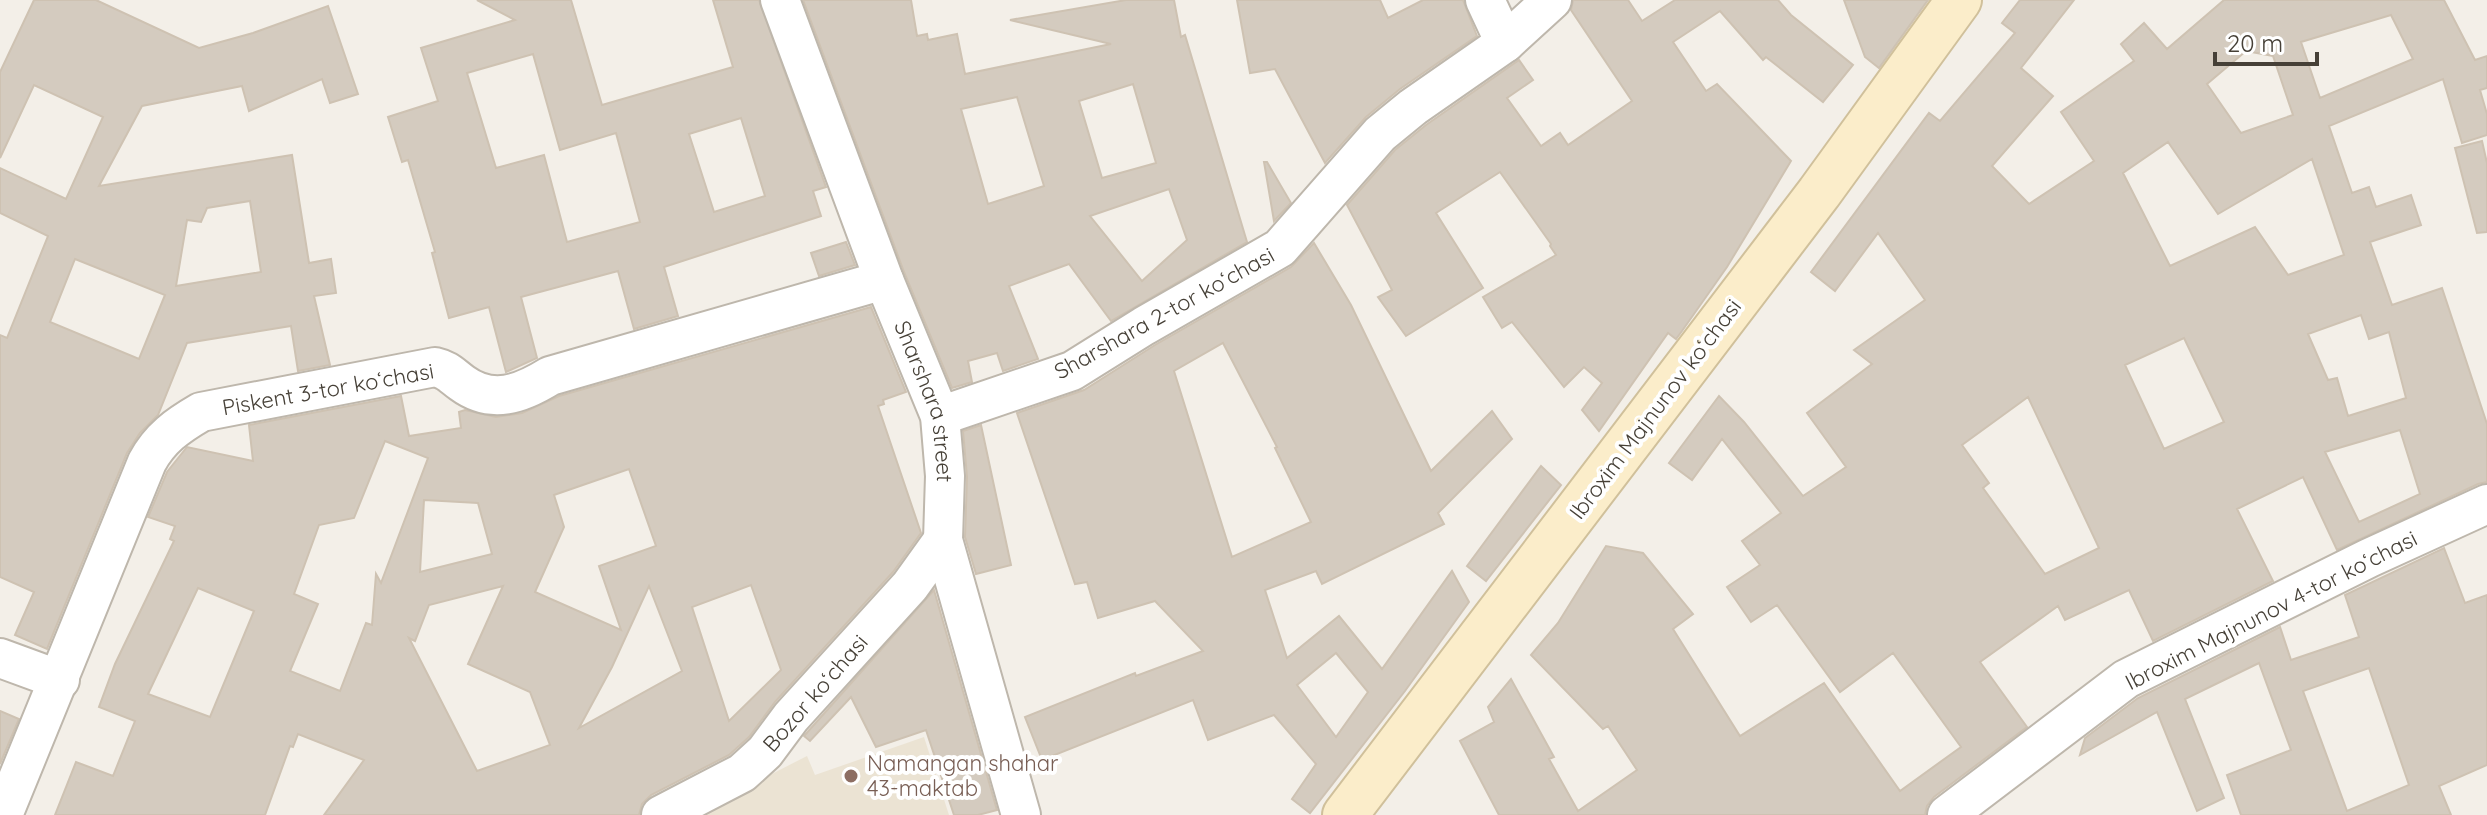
<svg xmlns="http://www.w3.org/2000/svg" width="2487" height="815" font-family="Quicksand,sans-serif">
<style>
.education{fill:#ebe3d3}
.building{fill:#d4cbbf;stroke:#cec2b2;stroke-width:2;fill-rule:evenodd}
.lines{fill:none;stroke-linecap:round;stroke-linejoin:round}
.street-casing{stroke:#beb7ac;stroke-width:42}
.secondary-casing{stroke:#d0c09b;stroke-width:48}
.street{stroke:#fff;stroke-width:38}
.secondary{stroke:#fbedca;stroke-width:44}
.education-dot{fill:#8d6e63;stroke:#fff;stroke-width:3}
.labels{text-anchor:middle;dominant-baseline:central;stroke-width:8;stroke-linejoin:round;paint-order:stroke}
.street-label{font-size:22px;fill:#464037;stroke:#fff}
.education-label{font-size:22px;fill:#785e54;stroke:#fff;text-anchor:start}
</style>
<rect width="100%" height="100%" fill="#f3efe8"/>
<!-- education -->
<path class="education" d="M 924,737 L 949,815 L 691,815 L 807,756 L 815,775 Z"/>
<!-- building -->
<g class="building">
<path d="M 34,0 L 96,0 L 199,48 L 253,33 L 328,6 L 358,94 L 330,103 L 322,79 L 249,111 L 242,86 L 142,106 L 99,186 L 292,155 L 309,263 L 331,259 L 336,293 L 314,296 L 330,365 L 298,371 L 291,326 L 187,343 L 158,415 L 140,433 L 127,453 L 47,649 L 15,635 L 34,592 L 0,577 L 0,335 L 7,338 L 48,236 L 0,213 L 0,168 L 66,199 L 103,117 L 34,85 L 0,158 L 0,72 ZM 250,201 L 261,272 L 176,286 L 187,220 L 201,222 L 207,208 ZM 75,259 L 165,295 L 139,359 L 50,322 Z"/>
<path d="M 477,0 L 571,0 L 602,105 L 733,67 L 713,0 L 759,0 L 826,187 L 813,191 L 821,216 L 664,267 L 678,316 L 634,329 L 618,271 L 521,297 L 537,358 L 506,372 L 489,307 L 449,318 L 432,253 L 435,252 L 408,160 L 402,162 L 388,117 L 438,101 L 421,48 L 515,20 ZM 533,54 L 560,150 L 616,133 L 640,222 L 567,242 L 544,155 L 496,168 L 467,73 ZM 741,118 L 765,196 L 714,212 L 689,134 Z"/>
<path d="M 803,0 L 911,0 L 917,36 L 927,34 L 928,40 L 957,34 L 965,74 L 1111,44 L 1010,20 L 1126,0 L 1174,0 L 1181,37 L 1185,35 L 1247,242 L 1111,321 L 1069,264 L 1009,286 L 1038,359 L 1003,371 L 997,353 L 968,361 L 972,382 L 952,388 L 904,272 ZM 1133,84 L 1156,163 L 1102,178 L 1079,101 ZM 1017,97 L 1044,186 L 988,204 L 961,109 ZM 1169,189 L 1187,240 L 1142,281 L 1090,216 Z"/>
<path d="M 1237,0 L 1380,0 L 1388,18 L 1423,0 L 1463,0 L 1477,36 L 1400,89 L 1366,117 L 1325,163 L 1275,69 L 1250,73 Z"/>
<path d="M 1573,0 L 1628,0 L 1642,21 L 1675,0 L 1778,0 L 1791,15 L 1853,65 L 1823,102 L 1766,57 L 1763,60 L 1720,11 L 1673,42 L 1706,91 L 1717,84 L 1791,161 L 1727,267 L 1682,331 L 1676,339 L 1668,333 L 1599,431 L 1582,410 L 1602,383 L 1584,367 L 1564,387 L 1512,322 L 1502,328 L 1483,297 L 1556,255 L 1550,246 L 1551,244 L 1500,172 L 1436,213 L 1483,288 L 1406,336 L 1378,297 L 1392,290 L 1347,205 L 1395,150 L 1426,125 L 1519,60 L 1533,80 L 1507,98 L 1541,146 L 1560,133 L 1568,145 L 1632,101 L 1571,10 Z"/>
<path d="M 1844,0 L 1928,0 L 1879,68 L 1865,57 Z"/>
<path d="M 2020,0 L 2074,0 L 2021,68 L 2053,96 L 1992,166 L 2029,204 L 2094,161 L 2061,112 L 2134,61 L 2121,44 L 2144,23 L 2167,49 L 2224,0 L 2444,0 L 2475,60 L 2487,56 L 2487,88 L 2480,90 L 2487,114 L 2487,135 L 2462,143 L 2443,79 L 2329,126 L 2352,193 L 2369,187 L 2376,207 L 2411,195 L 2421,225 L 2370,242 L 2392,305 L 2442,288 L 2487,424 L 2487,482 L 2478,484 L 2337,550 L 2303,477 L 2237,509 L 2273,581 L 2153,641 L 2129,590 L 2065,620 L 2058,606 L 1980,662 L 2027,727 L 1934,797 L 1927,806 L 1925,815 L 1499,815 L 1460,741 L 1494,722 L 1488,707 L 1511,679 L 1554,757 L 1549,759 L 1578,811 L 1637,770 L 1608,726 L 1603,729 L 1531,655 L 1558,623 L 1606,546 L 1643,553 L 1693,614 L 1673,629 L 1740,736 L 1824,683 L 1900,791 L 1961,747 L 1893,653 L 1840,692 L 1777,605 L 1751,622 L 1727,587 L 1760,565 L 1742,541 L 1781,513 L 1722,439 L 1692,480 L 1669,463 L 1719,396 L 1744,422 L 1803,496 L 1846,467 L 1807,413 L 1872,364 L 1854,350 L 1925,300 L 1878,233 L 1835,291 L 1811,272 L 1929,113 L 1940,121 L 2015,33 L 2002,23 ZM 2391,15 L 2413,59 L 2320,98 L 2301,42 ZM 2246,51 L 2273,56 L 2293,115 L 2241,133 L 2207,84 ZM 2168,142 L 2218,214 L 2312,159 L 2344,255 L 2288,275 L 2255,227 L 2170,266 L 2123,173 ZM 2361,315 L 2369,339 L 2389,332 L 2406,398 L 2348,416 L 2337,378 L 2328,380 L 2308,334 ZM 2184,338 L 2224,422 L 2164,449 L 2125,365 ZM 2028,397 L 2099,548 L 2045,574 L 1983,488 L 1989,483 L 1962,445 ZM 2400,430 L 2420,494 L 2359,522 L 2325,452 Z"/>
<path d="M 2482,141 L 2487,163 L 2487,232 L 2477,233 L 2455,148 Z"/>
<path d="M 1264,162 L 1267,162 L 1291,203 L 1274,221 Z"/>
<path d="M 846,242 L 855,265 L 819,276 L 811,253 Z"/>
<path d="M 1314,243 L 1351,305 L 1431,471 L 1492,411 L 1512,439 L 1438,513 L 1444,524 L 1322,584 L 1316,571 L 1265,590 L 1287,658 L 1339,616 L 1382,669 L 1452,571 L 1469,602 L 1405,691 L 1310,813 L 1292,799 L 1316,764 L 1274,715 L 1208,740 L 1193,700 L 1042,760 L 1025,717 L 1135,673 L 1136,676 L 1203,651 L 1155,601 L 1098,618 L 1087,582 L 1075,584 L 1017,413 L 1084,390 L 1155,345 L 1291,267 ZM 1223,343 L 1277,447 L 1275,448 L 1311,522 L 1232,557 L 1174,371 ZM 1336,653 L 1368,692 L 1336,737 L 1297,685 Z"/>
<path d="M 871,307 L 906,392 L 883,400 L 884,404 L 878,406 L 921,533 L 893,572 L 775,702 L 749,737 L 729,755 L 651,795 L 642,804 L 639,815 L 324,815 L 364,760 L 298,734 L 293,747 L 290,746 L 265,815 L 55,815 L 76,762 L 113,776 L 135,721 L 99,707 L 115,664 L 174,541 L 170,539 L 175,526 L 148,517 L 167,472 L 187,447 L 253,461 L 249,425 L 401,396 L 409,436 L 461,428 L 459,412 L 465,410 L 496,417 L 522,413 L 559,396 ZM 385,441 L 428,458 L 381,583 L 376,574 L 372,625 L 366,623 L 340,691 L 290,671 L 318,604 L 294,594 L 319,525 L 354,518 ZM 629,469 L 656,546 L 599,566 L 621,630 L 535,592 L 564,527 L 554,495 ZM 424,500 L 478,503 L 492,554 L 420,572 ZM 751,585 L 781,670 L 729,721 L 692,607 ZM 503,586 L 468,664 L 530,692 L 550,745 L 477,771 L 409,638 L 415,641 L 429,605 ZM 649,586 L 682,671 L 579,728 L 612,667 ZM 198,588 L 254,611 L 210,717 L 148,694 Z"/>
<path d="M 981,425 L 1011,565 L 976,574 L 965,537 L 967,477 L 963,431 Z"/>
<path d="M 1541,466 L 1561,485 L 1486,581 L 1467,566 Z"/>
<path d="M 2444,548 L 2465,603 L 2487,595 L 2487,765 L 2439,786 L 2451,815 L 2241,815 L 2227,775 L 2291,750 L 2259,663 L 2185,699 L 2224,798 L 2197,811 L 2157,712 L 2080,755 L 2085,738 L 2138,698 L 2280,627 L 2291,660 L 2359,637 L 2345,595 ZM 2369,668 L 2409,785 L 2347,811 L 2303,691 Z"/>
<path d="M 934,590 L 997,810 L 978,815 L 954,815 L 926,730 L 876,747 L 851,697 L 810,741 L 804,736 Z"/>
<path d="M 0,711 L 19,719 L 0,764 Z"/>
</g>
<g class="lines">
<defs>
<g id="street">
<path id="s1" d="M 780,0 L 884,280 L 940,416 L 945,476 L 943,540 L 1021,815"/>
<path d="M 1505,43 L 1552,0"/>
<path d="M 940,416 L 1072,371 L 1144,326 L 1280,248 L 1380,134 L 1413,107 L 1505,43 L 1485,0"/>
<path d="M 0,658 L 60,680"/>
<path d="M 3,815 L 147,462 C 160,438 177,426 201,412 L 435,367 C 448,370 451,375 462,383 C 492,405 521,394 550,376 L 884,280"/>
<path d="M 661,815 L 742,773 L 765,752 L 791,717 L 910,586 L 943,540"/>
<path d="M 1947,815 L 2126,679 L 2369,558 L 2487,504"/>
</g>
<path id="secondary" d="M 1345,815 L 1819,193 L 1959,0"/>
</defs>
<!-- street casing -->
<use href="#street" class="street-casing"/>
<!-- secondary casing -->
<use href="#secondary" class="secondary-casing"/>
<!-- street -->
<use href="#street" class="street"/>
<!-- secondary -->
<use href="#secondary" class="secondary"/>
</g>
<!-- markers -->
<circle class="education-dot" cx="851" cy="776" r="8"/>
<g class="labels">
<!-- street labels -->
<g class="street-label">
<text transform="translate(1164 313) rotate(-29)">Sharshara 2-tor koʻchasi</text>
<text transform="translate(328 389) rotate(-10)">Piskent 3-tor koʻchasi</text>
<text stroke="none"><textPath href="#s1" startOffset="428">Sharshara street</textPath></text>
<text transform="translate(1655 409) rotate(-53)">Ibroxim Majnunov koʻchasi</text>
<text transform="translate(2271 610) rotate(-27)">Ibroxim Majnunov 4-tor koʻchasi</text>
<text transform="translate(815 693) rotate(-49)">Bozor koʻchasi</text>
</g>
<!-- education labels -->
<g class="education-label">
<text x="867" y="763">Namangan shahar<tspan x="867" dy="25">43-maktab</tspan></text>
</g>
</g>
<!-- scale -->
<path d="M2215 52v12h102v-12" fill="none" stroke="#464037" stroke-width="4"/>
<text x="2227" y="52" font-size="24" fill="#464037" stroke="#ffffff" stroke-width="6" paint-order="stroke">20 m</text>
</svg>
